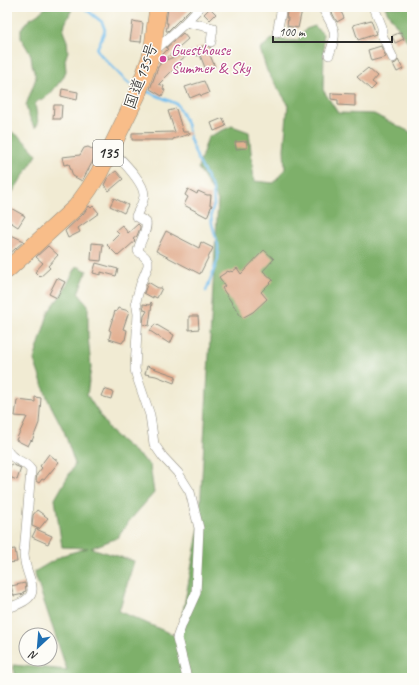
<svg xmlns="http://www.w3.org/2000/svg" width="419" height="685" font-family="Caveat,'Klee One',sans-serif">
<style>
.forest{fill:#7eb06b;stroke:#546e4b}
.lines{fill:none;stroke-linecap:round;stroke-linejoin:round}
.stream{stroke:#76c0ef;stroke-width:2.5}
.building{fill:#e2ae90}
.street-casing{stroke:#8e8b7f;stroke-width:10}
.highway-casing{stroke:#8e8b7f;stroke-width:18}
.street{stroke:#fff;stroke-width:9}
.highway{stroke:#f8bd89;stroke-width:17}
.hotel-dot{fill:#d1479c;stroke:#fdfcf7;stroke-width:1.5}
.labels{text-anchor:middle;dominant-baseline:central;stroke-width:3;stroke-linejoin:round;paint-order:stroke}
.shield{fill:#fdfcf7;stroke:#6a6a68;stroke-width:1}
.shield-label{font-size:15px;font-weight:bold;fill:#2b2b2b}
.hotel-label{font-size:16px;fill:#b23c85;stroke:#fdfcf7;text-anchor:start}
.street-label{font-size:16px;fill:#2b2b2b;stroke:#fdfcf7}
</style>
<rect width="100%" height="100%" fill="#fdfcf7"/>
<filter id="ink" filterUnits="userSpaceOnUse"><feTurbulence type="fractalNoise" baseFrequency=".025" numOctaves="2"/><feDisplacementMap in="SourceGraphic" scale="8" xChannelSelector="R" yChannelSelector="G"/><feConvolveMatrix kernelMatrix="1 2 1 2 8 2 1 2 1" color-interpolation-filters="sRGB"/></filter>
<filter id="wash" filterUnits="userSpaceOnUse"><feTurbulence type="fractalNoise" baseFrequency=".012" numOctaves="4" result="noise"/><feDisplacementMap in="SourceGraphic" scale="16" xChannelSelector="R" yChannelSelector="G"/><feGaussianBlur stdDeviation="0.9" result="paint"/><feColorMatrix in="noise" values="0 0 0 0 0 0 0 0 0 0 0 0 0 0 0 0 0 1.4 0 .05"/><feComposite in="paint" operator="in"/></filter>
<g filter="url(#wash)">
<rect width="100%" height="100%" fill="#f1ebd3"/>
<!-- forest -->
<g class="forest">
<path d="M 46,7 L 73,7 L 65,24 L 63,31 L 67,41 L 68,51 L 65,60 L 66,71 L 63,78 L 50,94 L 43,99 L 39,100 L 35,104 L 38,123 L 36,127 L 34,127 L 28,114 L 26,105 L 36,78 L 32,64 L 31,55 L 21,38 L 21,29 L 30,19 L 37,15 Z"/>
<path d="M 385,7 L 412,7 L 412,48 L 388,13 Z"/>
<path d="M 315,26 L 323,34 L 324,55 L 323,90 L 338,113 L 374,114 L 412,133 L 412,678 L 16,678 L 13,665 L 67,670 L 34,572 L 63,555 L 88,548 L 62,547 L 55,499 L 75,464 L 64,431 L 48,400 L 34,360 L 49,311 L 61,295 L 77,266 L 87,271 L 78,293 L 88,305 L 88,336 L 91,368 L 87,395 L 111,432 L 150,465 L 154,493 L 131,519 L 117,538 L 91,548 L 134,561 L 119,611 L 178,637 L 199,528 L 218,200 L 198,168 L 208,137 L 232,126 L 249,132 L 254,181 L 274,183 L 285,169 L 284,149 L 288,104 L 267,71 L 260,49 L 272,39 L 297,41 L 306,29 Z"/>
<path d="M 7,131 C 17,131 31,148 37,155 L 12,193 L 7,196 Z"/>
</g>
<g class="lines">
<!-- stream -->
<g class="stream">
<path d="M 83,7 L 102,22 L 105,30 L 97,49 L 99,53 L 126,81 L 131,85"/>
<path d="M 146,91 L 177,104 L 187,124 L 190,139 L 198,160 L 213,189 L 214,205 L 211,214 L 212,224 L 218,245 L 218,259 L 206,291"/>
</g>
</g>
<g id="blocks">
<!-- building -->
<g class="building">
<path d="M 168,7 L 192,7 L 168,31 L 166,31 L 168,23 L 166,23 Z"/>
<path d="M 288,7 L 294,8 L 294,7 L 301,7 L 300,10 L 302,10 L 298,28 L 287,26 L 288,18 L 286,18 Z"/>
<path d="M 329,7 L 339,7 L 344,18 L 337,22 Z"/>
<path d="M 210,8 L 216,14 L 210,20 L 204,14 Z"/>
<path d="M 371,20 L 376,34 L 358,40 L 353,25 Z"/>
<path d="M 133,21 L 143,23 L 141,42 L 130,41 Z"/>
<path d="M 401,32 L 404,39 L 395,43 L 392,36 Z"/>
<path d="M 183,33 L 188,39 L 163,61 L 191,51 L 192,52 L 175,64 L 178,67 L 173,72 L 172,71 L 159,84 L 164,86 L 163,89 L 165,90 L 162,96 L 150,89 L 158,67 L 161,63 L 159,63 L 162,55 L 168,49 L 166,48 Z"/>
<path d="M 206,45 L 211,48 L 213,54 L 210,55 L 215,67 L 206,70 L 200,55 L 197,56 L 195,49 Z"/>
<path d="M 381,46 L 386,57 L 371,61 L 368,50 Z"/>
<path d="M 398,60 L 403,69 L 397,72 L 393,64 L 396,63 Z"/>
<path d="M 368,68 L 377,76 L 372,82 L 376,85 L 371,90 L 357,77 Z"/>
<path d="M 204,81 L 209,93 L 201,96 L 200,94 L 190,98 L 185,87 Z"/>
<path d="M 62,89 L 78,92 L 77,100 L 61,96 Z"/>
<path d="M 331,93 L 355,94 L 355,106 L 338,105 L 338,100 L 331,99 Z"/>
<path d="M 54,105 L 62,105 L 61,119 L 53,119 Z"/>
<path d="M 176,109 L 183,132 L 189,132 L 190,134 L 173,139 L 173,140 L 132,140 L 132,133 L 175,132 L 168,111 Z"/>
<path d="M 223,118 L 226,126 L 214,131 L 211,123 Z"/>
<path d="M 247,141 L 247,148 L 236,149 L 235,142 Z"/>
<path d="M 88,147 L 98,152 L 82,181 L 73,176 L 69,164 L 64,165 L 62,157 L 80,155 L 84,148 Z"/>
<path d="M 116,171 L 123,179 L 109,191 L 104,185 L 108,177 Z"/>
<path d="M 188,189 L 197,194 L 198,191 L 207,195 L 211,195 L 210,205 L 212,205 L 207,217 L 184,205 L 188,197 L 185,195 Z"/>
<path d="M 114,198 L 128,205 L 124,213 L 110,206 Z"/>
<path d="M 7,206 L 25,216 L 18,227 L 7,220 Z"/>
<path d="M 89,206 L 91,208 L 93,206 L 99,213 L 78,228 L 80,232 L 68,238 L 65,231 L 83,214 Z"/>
<path d="M 138,224 L 140,226 L 140,228 L 137,236 L 133,239 L 135,241 L 118,256 L 107,245 L 119,233 L 116,230 L 122,225 L 128,233 Z"/>
<path d="M 166,231 L 199,248 L 201,242 L 213,248 L 200,274 L 156,251 Z"/>
<path d="M 7,233 L 24,241 L 7,256 Z"/>
<path d="M 92,243 L 103,244 L 101,261 L 91,260 Z"/>
<path d="M 48,246 L 58,255 L 48,266 L 50,268 L 40,277 L 35,272 L 43,263 L 36,257 Z"/>
<path d="M 264,250 L 274,259 L 263,271 L 273,280 L 261,292 L 267,299 L 253,312 L 242,318 L 222,288 L 225,286 L 219,277 L 228,271 L 229,272 L 231,271 L 232,272 L 237,268 L 241,274 Z"/>
<path d="M 96,263 L 118,269 L 116,276 L 101,272 L 101,275 L 93,273 Z"/>
<path d="M 57,278 L 65,282 L 57,298 L 49,294 Z"/>
<path d="M 148,282 L 158,288 L 162,288 L 157,298 L 153,296 L 153,298 L 144,293 Z"/>
<path d="M 151,302 L 152,303 L 149,326 L 143,324 L 144,316 L 147,311 L 144,310 L 143,307 L 143,304 L 150,305 Z"/>
<path d="M 118,308 L 129,311 L 123,329 L 127,330 L 125,340 L 124,340 L 122,343 L 109,339 L 111,331 L 109,330 L 115,311 L 116,312 Z"/>
<path d="M 189,316 L 198,316 L 199,329 L 189,330 Z"/>
<path d="M 155,324 L 174,335 L 170,344 L 150,331 Z"/>
<path d="M 147,366 L 176,376 L 174,383 L 156,376 L 145,374 Z"/>
<path d="M 104,389 L 113,392 L 111,399 L 101,396 Z"/>
<path d="M 35,397 L 41,398 L 39,423 L 32,441 L 31,440 L 28,446 L 16,440 L 27,417 L 15,416 L 17,400 L 35,402 Z"/>
<path d="M 49,454 L 59,462 L 44,480 L 42,479 L 39,483 L 36,481 L 37,474 L 42,468 L 40,466 Z"/>
<path d="M 11,464 L 21,468 L 17,480 L 7,476 Z"/>
<path d="M 37,510 L 48,518 L 39,529 L 32,526 L 33,515 Z"/>
<path d="M 36,529 L 52,536 L 48,544 L 32,537 Z"/>
<path d="M 15,549 L 17,562 L 7,563 L 7,550 Z"/>
<path d="M 25,583 L 26,591 L 23,592 L 24,594 L 14,596 L 11,586 Z"/>
</g>
</g>
</g>
<g filter="url(#ink)">
<use href="#blocks" fill-opacity="0" stroke="#8e8b7f" stroke-width="1"/>
<g class="lines">
<defs>
<g id="street">
<path d="M 322,7 C 334,29 339,30 329,55"/>
<path d="M 374,7 L 382,27 L 382,35 L 393,58"/>
<path d="M 186,22 L 213,28 L 211,42"/>
<path d="M 277,33 L 282,7"/>
<path d="M 152,53 L 183,25 L 200,7"/>
<path d="M 111,149 C 120,159 144,181 144,195 C 144,202 139,209 136,216 L 146,222 C 148,231 139,242 138,251 L 145,257 L 148,261 L 148,266 L 141,283 L 136,301 L 138,314 L 135,369 L 136,374 L 150,415 L 154,444 L 163,457 L 178,473 L 190,492 L 199,528 L 196,593 L 182,624 L 177,638 L 187,678"/>
<path d="M 7,450 C 13,462 24,459 31,470 L 24,554 C 25,582 50,596 7,608"/>
</g>
<path id="highway" d="M 7,270 L 76,207 L 89,189 L 99,173 L 137,95 L 152,53 L 158,7"/>
</defs>
<!-- street casing -->
<use href="#street" class="street-casing"/>
<!-- highway casing -->
<use href="#highway" class="highway-casing"/>
<!-- street -->
<use href="#street" class="street"/>
<!-- highway -->
<use href="#highway" class="highway"/>
</g>
</g>
<!-- markers -->
<circle class="hotel-dot" cx="163" cy="59" r="4"/>
<g class="labels">
<!-- shield labels -->
<rect class="shield" x="93" y="140" width="30" height="26" rx="3"/>
<g class="shield-label">
<text x="108" y="153">135</text>
</g>
<!-- hotel labels -->
<g class="hotel-label">
<text x="171" y="50">Guesthouse<tspan x="171" dy="18">Summer &amp; Sky</tspan></text>
</g>
<!-- street labels -->
<g class="street-label">
<text transform="translate(141 76) rotate(-70)">国道135号</text>
</g>
</g>
<!-- margin -->
<rect width="419" height="685" fill="none" stroke="#fdfcf7" stroke-width="24"/>
<!-- north arrow -->
<g transform="translate(38 647) rotate(206)"><circle r="19" fill="#fdfcf7" stroke="#a9a8a5"/>
<path d="M0-3L7 15L0 10L-7 15Z" fill="#1f6fb2"/>
<text y="-6" font-size="11" font-weight="bold" text-anchor="middle" fill="#2b2b2b">N</text>
</g>
<!-- scale -->
<path d="M273 36v6h119v-6" fill="none" stroke="#2b2b2b" stroke-width="2"/>
<text x="279" y="36" font-size="12" fill="#2b2b2b" stroke="#fdfcf7" stroke-width="3" paint-order="stroke">100 m</text>
</svg>
